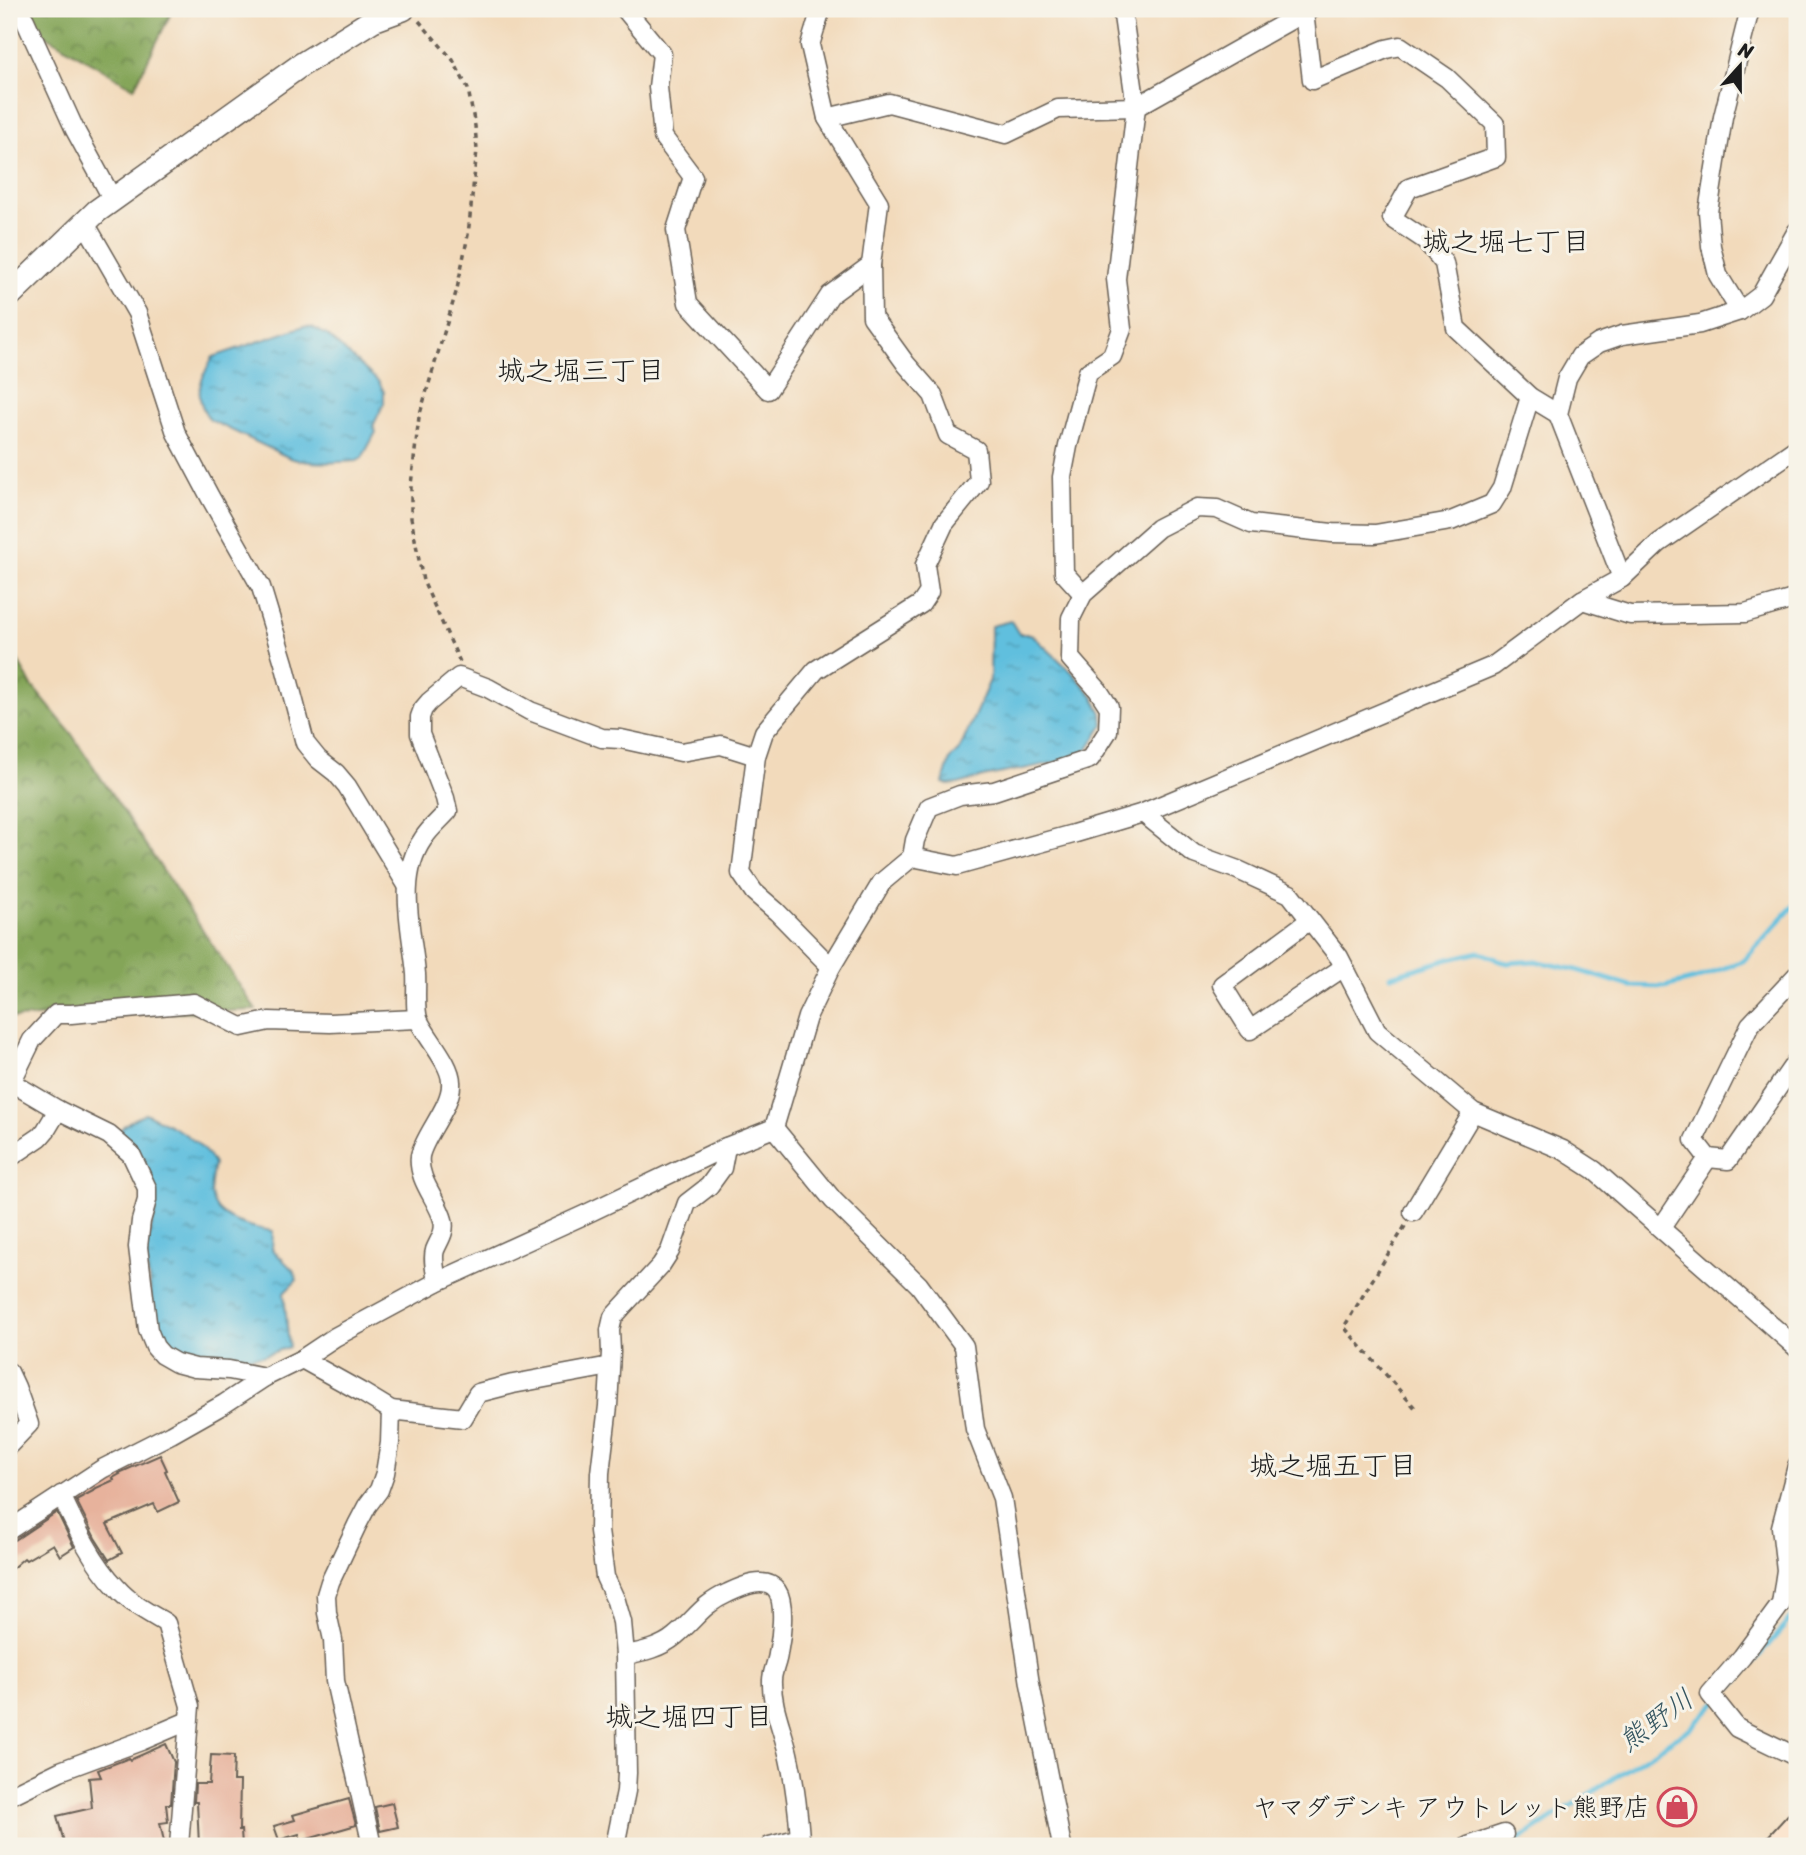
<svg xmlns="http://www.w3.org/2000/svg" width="1806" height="1855" font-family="Sriracha,'Klee One',sans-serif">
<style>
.forest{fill:url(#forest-crowns);stroke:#50603a;stroke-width:2}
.water{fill:url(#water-ripples);stroke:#3e6e7d;stroke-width:2}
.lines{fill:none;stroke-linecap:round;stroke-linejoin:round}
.stream{stroke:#60bfde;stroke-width:5}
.building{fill:#e7b29c}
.minor-casing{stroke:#675e54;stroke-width:21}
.tertiary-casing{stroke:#675e54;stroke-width:26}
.secondary-casing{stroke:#675e54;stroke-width:28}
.path{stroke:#675e54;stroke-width:3.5;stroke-dasharray:5 5;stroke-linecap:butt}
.minor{stroke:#fff;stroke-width:18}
.tertiary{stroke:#fff;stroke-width:23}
.secondary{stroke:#fbe5cf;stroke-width:24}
.labels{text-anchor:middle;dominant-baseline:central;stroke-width:6;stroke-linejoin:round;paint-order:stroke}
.poi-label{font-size:26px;fill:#1c1c1c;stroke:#f7f3e8;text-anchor:end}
.neighbourhood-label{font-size:28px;fill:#1c1c1c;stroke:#f7f3e8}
.water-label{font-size:28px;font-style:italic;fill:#345560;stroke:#f7f3e8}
</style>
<defs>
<pattern id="forest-crowns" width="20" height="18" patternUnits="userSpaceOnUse" patternTransform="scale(1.75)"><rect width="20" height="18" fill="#84a559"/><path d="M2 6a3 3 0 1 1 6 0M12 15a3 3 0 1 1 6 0" fill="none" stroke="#6b8649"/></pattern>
<pattern id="water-ripples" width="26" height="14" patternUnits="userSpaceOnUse" patternTransform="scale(1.75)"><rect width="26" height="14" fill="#60bfde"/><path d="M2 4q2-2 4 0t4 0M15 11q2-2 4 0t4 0" fill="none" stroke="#4e9ab3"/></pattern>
</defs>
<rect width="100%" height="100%" fill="#f7f3e8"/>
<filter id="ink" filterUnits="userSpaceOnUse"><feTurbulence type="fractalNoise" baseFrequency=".0143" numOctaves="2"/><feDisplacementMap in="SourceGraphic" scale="14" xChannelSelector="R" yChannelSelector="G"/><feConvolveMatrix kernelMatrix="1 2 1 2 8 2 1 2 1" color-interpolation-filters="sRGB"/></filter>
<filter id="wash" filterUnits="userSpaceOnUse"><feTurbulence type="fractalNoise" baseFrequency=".00686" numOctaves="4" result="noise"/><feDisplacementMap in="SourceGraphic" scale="28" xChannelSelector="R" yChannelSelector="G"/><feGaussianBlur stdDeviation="1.57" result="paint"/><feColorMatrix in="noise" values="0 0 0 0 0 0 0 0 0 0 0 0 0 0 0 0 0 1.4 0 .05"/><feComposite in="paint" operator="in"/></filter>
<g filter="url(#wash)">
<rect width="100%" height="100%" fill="#f2dabb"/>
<!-- forest -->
<g class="forest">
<path d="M 9,9 L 173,9 L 134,88 L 9,14 Z"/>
<path d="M 9,645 L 32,686 L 71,733 L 256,1010 L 9,1018 Z"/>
</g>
<!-- water -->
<g class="water">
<path d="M 304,326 L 312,327 L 327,335 L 379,382 L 384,392 L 384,403 L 373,426 L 376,432 L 362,458 L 357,461 C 334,462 312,465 290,458 L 210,420 C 193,397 199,381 213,357 Z"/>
<path d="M 1011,621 L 1019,634 L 1031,634 L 1074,674 L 1093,696 L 1102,713 L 1103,726 L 1082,757 L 983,777 L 958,784 L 948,785 L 943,783 L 950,759 L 960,749 L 990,680 L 991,626 Z"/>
<path d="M 145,1113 C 173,1127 197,1136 214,1164 C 212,1175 209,1187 212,1198 C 216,1221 253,1228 273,1231 L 272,1249 L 294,1271 L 297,1280 L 284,1293 L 289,1347 L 262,1356 L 233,1358 L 182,1358 L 167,1348 L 159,1336 L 154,1315 L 145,1252 L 155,1214 L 156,1196 L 147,1166 L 122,1137 L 119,1132 C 124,1123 136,1118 145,1113 Z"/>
</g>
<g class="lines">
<!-- stream -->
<g class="stream">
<path d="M 1391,976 L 1449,959 L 1479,952 L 1507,963 L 1535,961 L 1577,970 L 1630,986 L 1664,987 L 1696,979 L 1743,961 L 1797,902"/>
<path d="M 1503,1846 L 1514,1843 L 1692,1727 L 1737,1681 L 1793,1616 L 1797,1550"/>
</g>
</g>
<g id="blocks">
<!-- building -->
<g class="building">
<path d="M 160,1455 L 167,1470 L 165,1471 L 179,1502 L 158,1512 L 154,1504 L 107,1524 L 122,1553 L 109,1560 L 95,1538 L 76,1500 L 95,1490 L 94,1489 L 114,1480 L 113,1478 L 120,1474 L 119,1473 Z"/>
<path d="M 57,1512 L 74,1547 L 60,1556 L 53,1544 L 26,1560 L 24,1558 L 9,1571 L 9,1541 L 15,1540 Z"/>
<path d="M 166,1744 L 174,1762 L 171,1804 L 166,1804 L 168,1822 L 160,1823 L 165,1846 L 65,1846 L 57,1816 L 92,1808 L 89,1778 L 101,1777 L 98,1770 L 129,1758 L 130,1760 Z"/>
<path d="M 211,1755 L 234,1756 L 233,1781 L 240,1781 L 239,1830 L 241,1830 L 242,1846 L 223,1846 L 223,1844 L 199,1845 L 197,1802 L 194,1802 L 195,1784 L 209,1784 Z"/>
<path d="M 349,1799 L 356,1825 L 301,1841 L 299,1834 L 279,1840 L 274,1826 L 295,1820 L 293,1815 Z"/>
<path d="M 392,1803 L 398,1827 L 380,1831 L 375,1807 Z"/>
</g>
</g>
</g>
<g filter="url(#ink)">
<use href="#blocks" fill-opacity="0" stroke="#675e54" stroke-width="2"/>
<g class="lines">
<defs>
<g id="minor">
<path d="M 17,9 L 25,20 L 75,130 L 113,200"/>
<path d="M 625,9 L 662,54 L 658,87 L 663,137 L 693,177 L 676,230 L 688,303 L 768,390 L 830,295 L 871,265"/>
<path d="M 821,9 L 810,45 L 827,118 L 879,203 L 871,265 L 872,317 L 906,364 L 933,395 L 948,435 L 976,450 L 979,481 L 944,524 L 925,565 L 929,592 L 921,604 L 816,670 L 764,732 L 756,756 L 741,873 L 754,892 L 777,912 L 831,967"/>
<path d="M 1304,12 L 1312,80 L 1386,49 L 1400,46 L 1447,78 L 1495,124 L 1496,157 L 1409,188 L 1392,218 L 1425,240 L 1444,263 L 1456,328 L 1530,397 L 1558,414"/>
<path d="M 827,118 L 889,103 L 1006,134 L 1058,109 L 1136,107 L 1310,9"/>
<path d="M 85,223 L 137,313 L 176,433 L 210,497 L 261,587 L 284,663 L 305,743 L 318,759 L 336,773 L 347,786 L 407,885"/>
<path d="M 1740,311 L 1718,275 L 1711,246 L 1708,212 L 1723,117 L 1750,9"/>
<path d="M 1622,578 L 1558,414 L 1567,378 L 1580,356 L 1599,343 L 1622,335 L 1700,324 L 1740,311 L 1761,295 L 1797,231"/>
<path d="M 1083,594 L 1064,573 L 1062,477 L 1068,446 L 1088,372 L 1112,356 L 1122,329 L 1116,279 L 1136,107 L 1122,9"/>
<path d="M 1582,600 L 1630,615 L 1745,613 L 1797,598"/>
<path d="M 1143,813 L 1194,854 L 1238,870 L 1290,894 L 1339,957 L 1377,1031 L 1473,1112 L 1563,1150 L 1594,1170 L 1797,1348"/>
<path d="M 912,857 L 915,840 L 929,807 L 960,795 L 994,791 L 1090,759 L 1108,731 L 1109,707 L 1098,690 L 1070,658 L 1071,618 L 1083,594 L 1158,528 L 1197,508 L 1217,509 L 1251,524 L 1332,533 L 1375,534 L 1451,521 L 1492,504 L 1502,488 L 1530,397"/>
<path d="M 1310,920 L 1222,985 L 1250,1030 L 1344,967"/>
<path d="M 1797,975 L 1750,1025 L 1694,1140 L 1708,1158 L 1728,1160 L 1797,1060"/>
<path d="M 9,1081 L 58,1110 L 109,1135 L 131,1154 L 147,1188 L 147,1200 L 141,1221 L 138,1247 L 148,1330 L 155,1347 L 162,1355 L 176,1363 L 195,1368 L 229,1370 L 265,1377"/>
<path d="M 11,1083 L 32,1040 L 56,1014 L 71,1014 L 194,1003 L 241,1027 L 269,1021 L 330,1023 L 417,1019"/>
<path d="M 774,1128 L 833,1200 L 919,1285 L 964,1346 L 975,1429 L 1002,1498 L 1030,1684 L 1062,1846"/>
<path d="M 9,1158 L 40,1137 L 46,1130 L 58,1110"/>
<path d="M 1413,1212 L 1473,1112"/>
<path d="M 1661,1228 L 1708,1158"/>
<path d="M 437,1282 C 436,1273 432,1259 435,1250 C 439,1240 446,1232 443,1220 C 438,1200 417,1180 420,1156 C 424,1135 453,1105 451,1082 C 451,1064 427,1038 419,1021 C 414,1011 417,986 416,974 C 412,930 396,878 423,839 C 429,829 440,820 448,811 L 445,798 L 420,734 L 420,717 L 423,709 L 429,702 L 459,677 L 488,688 L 530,711 L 602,738 L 621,739 L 681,752 L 721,745 L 756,756"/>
<path d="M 302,1359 L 363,1393 L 391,1410 L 463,1418 L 478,1393 L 513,1384 L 610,1366"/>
<path d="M 9,1372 L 16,1387 L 29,1424 L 9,1445"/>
<path d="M 1797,1466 L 1781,1527 L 1786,1570 L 1781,1604 L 1742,1657 L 1710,1694 L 1737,1728 L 1797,1757"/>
<path d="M 61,1495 C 76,1527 92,1562 117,1588 C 130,1603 149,1613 166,1623 L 190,1706 L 179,1846"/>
<path d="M 9,1530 L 102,1469 L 171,1434 L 224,1404 L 265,1377 L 302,1359 L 335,1337 L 437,1282 L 584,1215 L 726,1147 L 774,1128 L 807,1017 L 831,967 L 882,882 L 912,857 L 957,866 L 1073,834 L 1143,813 L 1493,666 L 1582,600 L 1622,578 L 1659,543 L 1797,448"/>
<path d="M 625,1655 C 642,1652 661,1648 675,1636 C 696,1619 701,1605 728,1593 C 741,1587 766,1575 777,1591 C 786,1604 781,1639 778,1654 C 777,1663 772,1672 772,1680 C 771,1707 784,1732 789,1758 C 795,1784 798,1811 800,1838 L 770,1846"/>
<path d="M 9,1796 L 60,1771 L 141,1741 L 188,1721"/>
<path d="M 372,1846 L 335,1681 L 333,1640 L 327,1613 L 326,1595 L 330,1582 L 357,1525 L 367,1506 L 379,1490 L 385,1473 L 390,1443 L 391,1410"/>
<path d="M 615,1846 L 626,1791 L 627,1773 L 625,1655 L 622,1622 L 616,1601 L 605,1577 L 599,1531 L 600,1473 L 608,1406 L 611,1352 L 610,1330 L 613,1317 L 661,1265 L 670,1251 L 687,1203 L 709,1186 L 722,1168 L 726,1147"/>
<path d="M 1468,1846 L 1504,1834"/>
</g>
<path id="tertiary" d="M 9,296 L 97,211 L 301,65 L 373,20 L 403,9"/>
<path id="secondary" d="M 1777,1846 L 1797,1824"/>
</defs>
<!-- minor casing -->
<use href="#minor" class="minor-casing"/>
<!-- tertiary casing -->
<use href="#tertiary" class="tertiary-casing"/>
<!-- secondary casing -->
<use href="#secondary" class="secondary-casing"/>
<!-- path -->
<g class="path">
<path d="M 419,21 L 453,60 L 468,89 L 475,126 L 477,150 L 468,235 L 457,289 L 419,417 L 411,485 L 411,518 L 423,581 L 460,662"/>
<path d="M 1405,1226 L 1344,1327 L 1416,1409"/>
</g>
<!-- minor -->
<use href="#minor" class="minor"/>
<!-- tertiary -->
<use href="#tertiary" class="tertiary"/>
<!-- secondary -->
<use href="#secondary" class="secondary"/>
</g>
</g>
<!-- icons -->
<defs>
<symbol id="shop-ring" viewBox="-11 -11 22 22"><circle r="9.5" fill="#f7f3e8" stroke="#d1495b" stroke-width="1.5"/><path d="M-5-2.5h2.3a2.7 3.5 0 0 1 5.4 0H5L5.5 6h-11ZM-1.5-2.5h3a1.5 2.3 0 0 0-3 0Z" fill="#d1495b"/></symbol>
</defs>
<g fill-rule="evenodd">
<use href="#shop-ring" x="1655" y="1785" width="44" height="44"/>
</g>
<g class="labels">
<!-- poi labels -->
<g class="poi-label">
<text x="1650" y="1807">ヤマダデンキ アウトレット熊野店</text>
</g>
<!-- neighbourhood labels -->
<g class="neighbourhood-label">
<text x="1506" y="241">城之堀七丁目</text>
<text x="581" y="370">城之堀三丁目</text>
<text x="1333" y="1465">城之堀五丁目</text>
<text x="689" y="1716">城之堀四丁目</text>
</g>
<!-- water labels -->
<g class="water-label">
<text transform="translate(1656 1720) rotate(-36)">熊野川</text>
</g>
</g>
<!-- margin -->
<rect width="1806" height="1855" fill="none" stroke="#f7f3e8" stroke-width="35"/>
<!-- north arrow -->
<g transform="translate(1740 66) rotate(21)" stroke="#f7f3e8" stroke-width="5" paint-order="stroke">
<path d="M0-5L12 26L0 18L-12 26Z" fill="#1c1c1c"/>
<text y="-10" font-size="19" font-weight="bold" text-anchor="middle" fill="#1c1c1c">N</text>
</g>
</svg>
